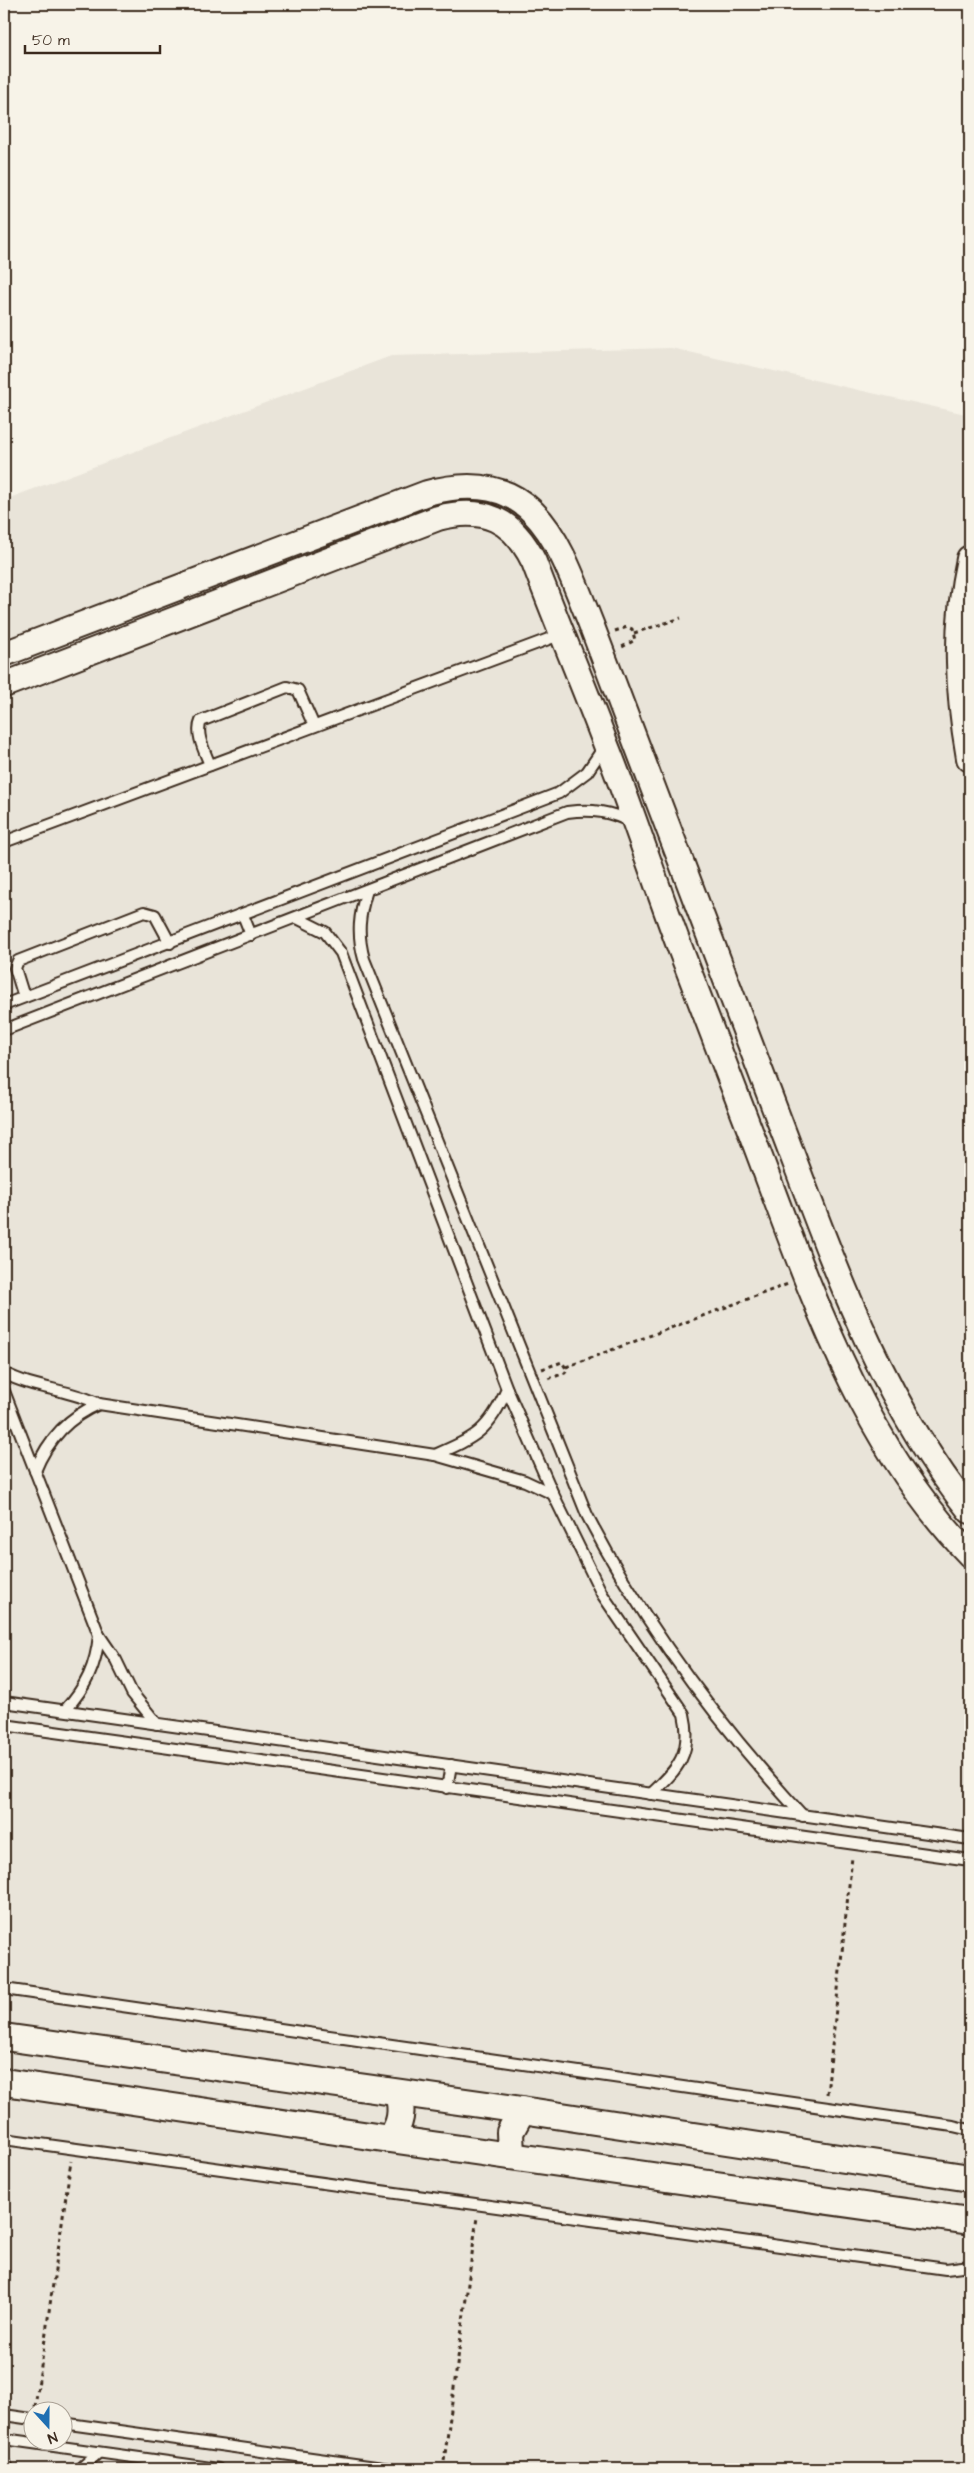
<svg xmlns="http://www.w3.org/2000/svg" width="974" height="2473" font-family="'Architects Daughter',sans-serif">
<style>
.built{fill:#e9e4d9;fill-rule:evenodd}
.lines{fill:none;stroke-linecap:round;stroke-linejoin:round}
.service-casing{stroke:#3b2a1e;stroke-width:14}
.tertiary-casing{stroke:#3b2a1e;stroke-width:28}
.secondary-casing{stroke:#3b2a1e;stroke-width:30}
.path{stroke:#3b2a1e;stroke-width:3;stroke-dasharray:4 4;stroke-linecap:butt}
.service{stroke:#f7f3e8;stroke-width:10}
.tertiary{stroke:#f7f3e8;stroke-width:24}
.secondary{stroke:#f7f3e8;stroke-width:26}
</style>
<rect width="100%" height="100%" fill="#f7f3e8"/>
<filter id="ink" filterUnits="userSpaceOnUse"><feTurbulence type="fractalNoise" baseFrequency=".02" numOctaves="2"/><feDisplacementMap in="SourceGraphic" scale="10" xChannelSelector="R" yChannelSelector="G"/><feConvolveMatrix kernelMatrix="1 2 1 2 8 2 1 2 1" color-interpolation-filters="sRGB"/></filter>
<g filter="url(#ink)">
<!-- built -->
<path class="built" d="M 671,348 L 970,415 L 970,2469 L 4,2469 L 4,500 L 391,356 ZM 32,2410 L 62,2410 L 62,2440 L 32,2440 Z"/>
<g class="lines">
<defs>
<g id="service">
<path d="M 210,765 C 205,752 195,734 201,721 L 287,687 L 298,690 L 314,726"/>
<path d="M 4,842 L 562,634"/>
<path d="M 367,890 C 359,915 357,934 364,959 L 587,1515 C 643,1623 720,1726 803,1816"/>
<path d="M 243,915 L 251,935"/>
<path d="M 297,918 L 325,932 L 341,953 L 507,1389 L 553,1494 L 602,1594 L 684,1714 C 693,1753 678,1769 651,1794"/>
<path d="M 24,997 L 15,968 L 18,961 L 144,912 L 155,915 L 170,943"/>
<path d="M 4,1005 L 559,793 L 587,772 L 604,747"/>
<path d="M 4,1030 L 567,812 C 591,809 611,811 632,823"/>
<path d="M 4,1373 C 34,1389 69,1389 99,1404 L 435,1455 L 525,1481 L 553,1494"/>
<path d="M 4,1391 L 99,1635 L 116,1660 L 132,1693 L 157,1724"/>
<path d="M 435,1455 C 476,1437 489,1431 507,1389"/>
<path d="M 35,1471 C 48,1439 68,1417 99,1404"/>
<path d="M 4,1702 L 970,1839"/>
<path d="M 65,1710 C 86,1687 96,1666 99,1635"/>
<path d="M 4,1725 L 970,1860"/>
<path d="M 447,1788 L 451,1765"/>
<path d="M 4,1989 L 953,2126 L 970,2130"/>
<path d="M 4,2139 L 946,2269 L 970,2266"/>
<path d="M 4,2415 L 32,2419"/>
<path d="M 62,2423 L 390,2469"/>
<path d="M 4,2439 L 218,2469"/>
<path d="M 4,2463 L 9,2469"/>
<path d="M 80,2469 L 98,2453"/>
</g>
<g id="tertiary">
<path d="M 4,654 L 427,493 C 535,464 558,541 591,624 C 654,789 715,955 779,1120 C 831,1256 878,1396 970,1511"/>
<path d="M 4,685 L 438,518 C 484,506 513,519 534,562 C 557,623 583,684 606,745 C 634,815 656,886 683,956 C 703,1009 724,1062 744,1115 C 803,1267 853,1435 970,1555"/>
</g>
<g id="secondary">
<path d="M 970,559 C 955,627 958,690 970,758"/>
<path d="M 4,2037 L 522,2110 L 970,2178"/>
<path d="M 4,2082 L 390,2139 L 970,2221"/>
<path d="M 390,2139 C 401,2124 403,2111 398,2093"/>
<path d="M 511,2156 L 510,2132 L 522,2110"/>
</g>
</defs>
<!-- service casing -->
<use href="#service" class="service-casing"/>
<!-- tertiary casing -->
<use href="#tertiary" class="tertiary-casing"/>
<!-- secondary casing -->
<use href="#secondary" class="secondary-casing"/>
<!-- path -->
<g class="path">
<path d="M 615,631 L 627,627 L 632,629 L 635,640 L 622,647"/>
<path d="M 634,633 L 681,618"/>
<path d="M 566,1367 L 788,1284"/>
<path d="M 542,1369 L 562,1362 L 567,1370 L 565,1373 L 545,1380"/>
<path d="M 827,2094 L 852,1857"/>
<path d="M 35,2407 L 71,2161"/>
<path d="M 443,2469 L 477,2217"/>
</g>
<!-- service -->
<use href="#service" class="service"/>
<!-- tertiary -->
<use href="#tertiary" class="tertiary"/>
<!-- secondary -->
<use href="#secondary" class="secondary"/>
</g>
</g>
<!-- margin -->
<rect width="974" height="2473" fill="none" stroke="#f7f3e8" stroke-width="20"/>
<rect x="10" y="10" width="954" height="2453" fill="none" stroke="#3b2a1e" stroke-width="2" filter="url(#ink)"/>
<!-- north arrow -->
<g transform="translate(48 2426) rotate(159)"><circle r="24" fill="#f7f3e8" stroke="#aca397"/>
<path d="M0-4L9 19L0 12L-9 19Z" fill="#1f6fb2"/>
<text y="-8" font-size="14" font-weight="bold" text-anchor="middle" fill="#3b2a1e">N</text>
</g>
<!-- scale -->
<path d="M25 45v8h135v-8" fill="none" stroke="#3b2a1e" stroke-width="2.5"/>
<text x="32" y="45" font-size="15" fill="#3b2a1e" stroke="#f7f3e8" stroke-width="4" paint-order="stroke">50 m</text>
</svg>
